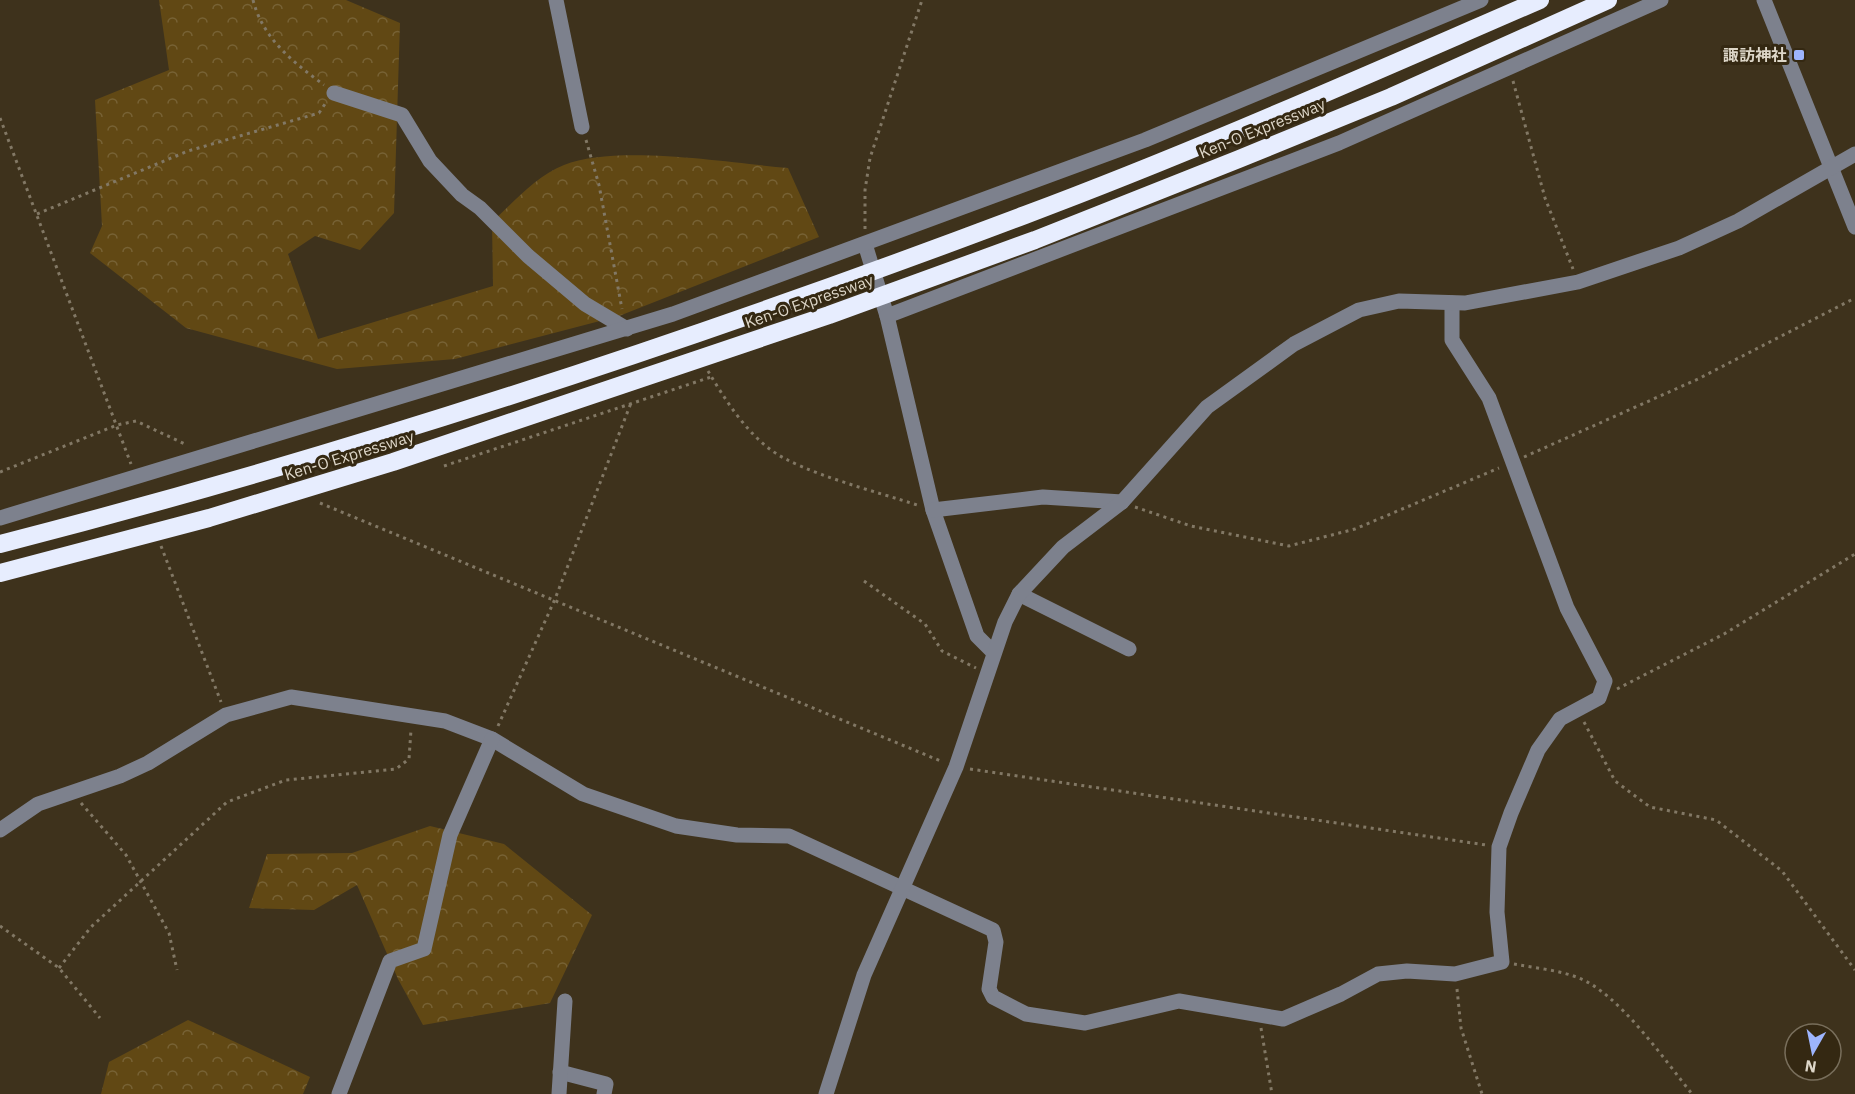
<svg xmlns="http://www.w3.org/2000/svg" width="1855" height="1094" font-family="'IBM Plex Sans','Noto Sans JP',sans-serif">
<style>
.forest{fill:url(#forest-crowns)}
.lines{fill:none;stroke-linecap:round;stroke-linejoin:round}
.path{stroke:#827865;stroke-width:3;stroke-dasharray:3 4.5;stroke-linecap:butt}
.minor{stroke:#7d818d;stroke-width:15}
.highway-bridge{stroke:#e7edfe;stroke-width:18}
.poi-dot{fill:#9db4fd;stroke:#342812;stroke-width:2}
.labels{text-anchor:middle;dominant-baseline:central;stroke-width:6;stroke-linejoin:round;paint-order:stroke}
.poi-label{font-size:16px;font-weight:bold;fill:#ddd6c8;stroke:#342812;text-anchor:end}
.street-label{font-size:16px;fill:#ddd6c8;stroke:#342812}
</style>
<defs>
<pattern id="forest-crowns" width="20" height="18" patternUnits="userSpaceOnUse" patternTransform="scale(1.5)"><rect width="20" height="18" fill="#614814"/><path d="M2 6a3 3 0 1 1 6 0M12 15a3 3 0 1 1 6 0" fill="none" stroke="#776235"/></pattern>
</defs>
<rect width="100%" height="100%" fill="#3e321c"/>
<!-- forest -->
<g class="forest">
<path d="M 159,0 L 346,0 L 400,23 L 394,213 L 360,250 L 315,236 L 288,254 L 318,339 L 493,286 L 492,222 C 514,202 536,176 564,165 C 616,144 729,163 788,168 L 819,237 L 619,316 L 455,359 L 337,369 L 186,328 L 90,253 L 102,226 L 95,100 L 169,70 Z"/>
<path d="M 430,826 L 504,844 L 592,915 L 550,1003 L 423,1025 L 398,979 L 357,885 L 314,910 L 249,908 L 267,854 L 352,853 Z"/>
<path d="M 188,1020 L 310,1077 L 303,1094 L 101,1094 L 109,1062 Z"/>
</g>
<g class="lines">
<!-- path -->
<g class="path">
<path d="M 253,0 C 263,39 293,62 324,85"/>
<path d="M 1513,81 L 1545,198 L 1573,269"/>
<path d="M 0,118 L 131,464"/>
<path d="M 586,140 L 599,185 L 622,309"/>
<path d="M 37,214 L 188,151 L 319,113 L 325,104"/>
<path d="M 865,229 L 865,190 L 870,158 L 922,0"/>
<path d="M 708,371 C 724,398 745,431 771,450 C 802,473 878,492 917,505"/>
<path d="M 1524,457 L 1698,379 L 1855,298"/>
<path d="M 444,466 L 711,377"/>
<path d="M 0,472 L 117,425 L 136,421 L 187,445"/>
<path d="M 320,503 L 943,762"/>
<path d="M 1135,507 L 1191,526 L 1289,546 L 1355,529 L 1499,468"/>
<path d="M 161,546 L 221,702"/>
<path d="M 864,581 L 925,624 L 942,651 L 976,668"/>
<path d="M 1617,689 L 1724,634 L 1855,554"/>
<path d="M 1584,722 L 1615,781 L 1650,807 L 1716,820 L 1782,871 L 1855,970"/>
<path d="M 498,726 L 555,599 L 631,403"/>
<path d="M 970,769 L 1486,845"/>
<path d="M 81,803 L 126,855 L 169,933 L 177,970"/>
<path d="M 0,926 L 59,968 L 100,1018"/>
<path d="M 1514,964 C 1535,968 1559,970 1579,978 C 1619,994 1664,1059 1692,1094"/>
<path d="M 59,968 L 91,927 L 227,802 L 286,780 L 396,769 L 409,759 L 411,730"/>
<path d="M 1457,989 L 1461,1028 L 1482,1094"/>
<path d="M 1261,1028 L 1272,1094"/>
</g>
<!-- minor -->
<g class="minor">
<path d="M 556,0 L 582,127"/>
<path d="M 1764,0 L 1855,227"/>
<path d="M 334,93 L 402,115 L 430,161 L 462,195 L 480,208 L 528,256 L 585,304 L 627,329"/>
<path d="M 865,244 L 887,316 L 933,510 L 977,636 L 994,653"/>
<path d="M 887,316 L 1339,143 L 1661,0"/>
<path d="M 933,510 L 1043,497 L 1122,502"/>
<path d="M 0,518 L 673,314 L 1145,140 L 1481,0"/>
<path d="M 1019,594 L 1129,649"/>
<path d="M 0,830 L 38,804 L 120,776 L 148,763 L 226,715 L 291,697 L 445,721 L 492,739 L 583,794 L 676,826 L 737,835 L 789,836 L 993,930 L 996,942 L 989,989 L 993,997 L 1026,1014 L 1085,1023 L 1179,1001 L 1283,1019 L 1341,994 L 1378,974 L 1407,971 L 1455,974 L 1502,962 L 1497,912 L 1499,847 L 1511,813 L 1538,750 L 1560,719 L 1599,698 L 1605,681 L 1567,608 L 1489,398 L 1452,340 L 1452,303"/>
<path d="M 560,1072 L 606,1084 L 604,1094"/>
<path d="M 339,1094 L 390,961 L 424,949 L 450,835 L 492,739"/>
<path d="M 559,1094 L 565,1001"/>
<path d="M 826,1094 L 864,975 L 956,767 L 1005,622 L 1019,594 L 1063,547 L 1122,502 L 1207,407 L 1294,344 L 1359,310 L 1399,301 L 1465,303 L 1578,282 L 1679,248 L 1738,221 L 1855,154"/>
</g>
<!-- highway-bridge -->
<g class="highway-bridge">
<path d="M 0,544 C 347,455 689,342 1025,215 C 1199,150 1369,74 1540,0"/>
<path d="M 0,573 L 209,518 L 393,462 L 829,315 L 1035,240 L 1239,159 L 1391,97 L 1608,0"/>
</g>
</g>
<!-- markers -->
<rect class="poi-dot" x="1793" y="49" width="12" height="12" rx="3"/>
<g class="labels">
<!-- poi labels -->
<g class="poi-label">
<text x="1787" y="55">諏訪神社</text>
</g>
<!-- street labels -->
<g class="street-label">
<text transform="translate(1262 128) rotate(-22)">Ken-O Expressway</text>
<text transform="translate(809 301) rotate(-19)">Ken-O Expressway</text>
<text transform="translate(349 455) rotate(-17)">Ken-O Expressway</text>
</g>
</g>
<!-- north arrow -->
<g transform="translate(1813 1052) rotate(189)"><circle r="28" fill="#342812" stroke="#786e5b" stroke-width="1.5"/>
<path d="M0-4.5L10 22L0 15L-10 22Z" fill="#9db4fd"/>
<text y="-9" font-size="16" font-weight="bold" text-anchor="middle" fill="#ddd6c8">N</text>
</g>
</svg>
